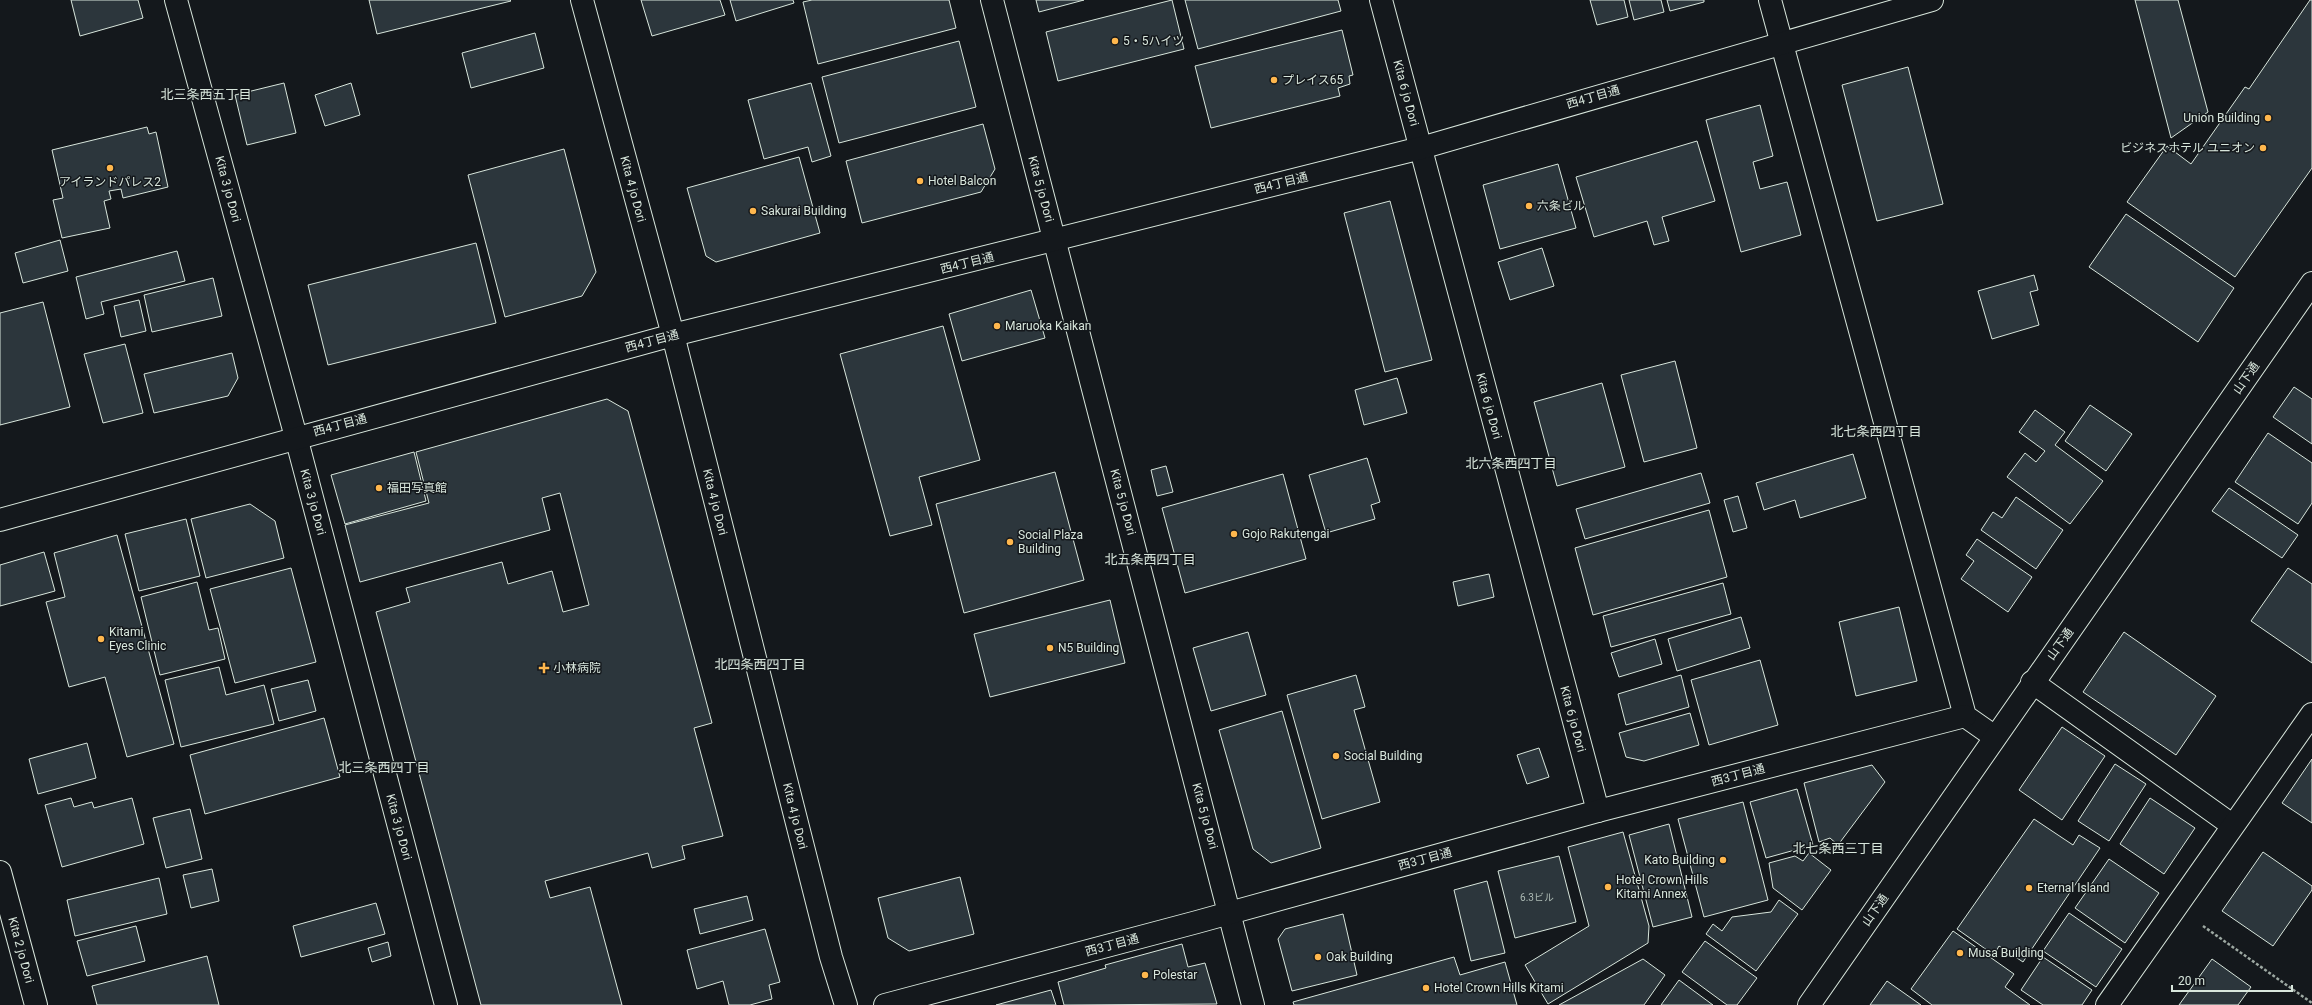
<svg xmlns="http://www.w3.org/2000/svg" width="2312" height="1005" font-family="Roboto,'Noto Sans JP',sans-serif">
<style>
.building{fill:#2c363c;stroke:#d8e6dc}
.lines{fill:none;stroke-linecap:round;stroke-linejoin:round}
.street-casing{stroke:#d8e6dc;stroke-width:24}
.secondary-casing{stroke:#d8e6dc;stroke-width:24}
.path{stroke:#9da8a2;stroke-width:2.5;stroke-dasharray:3 2;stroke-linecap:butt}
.street{stroke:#14181c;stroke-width:22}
.secondary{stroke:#14181c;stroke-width:22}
.poi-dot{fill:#ffb74d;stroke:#14181c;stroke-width:1.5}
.labels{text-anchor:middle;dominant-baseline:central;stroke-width:3;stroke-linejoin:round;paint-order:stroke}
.number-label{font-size:10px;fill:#adbab4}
.poi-label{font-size:12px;fill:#d8e6dc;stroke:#14181c;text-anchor:start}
.street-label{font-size:12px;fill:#d8e6dc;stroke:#14181c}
.neighbourhood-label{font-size:13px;fill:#d8e6dc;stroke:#14181c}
</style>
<rect width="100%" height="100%" fill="#14181c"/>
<!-- building -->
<g class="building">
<path d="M 71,0 L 138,0 L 143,18 L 80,36 Z"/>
<path d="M 369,0 L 510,0 L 511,1 L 377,34 Z"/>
<path d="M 641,0 L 720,0 L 725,15 L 652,36 Z"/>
<path d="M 730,0 L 793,0 L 794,3 L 736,21 Z"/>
<path d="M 812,0 L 949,0 L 956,28 L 818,64 L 803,2 Z"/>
<path d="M 1036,0 L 1084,0 L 1039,12 Z"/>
<path d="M 1172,0 L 1184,49 L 1058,81 L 1046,32 Z"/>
<path d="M 1185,0 L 1338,0 L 1341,11 L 1198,49 Z"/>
<path d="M 1590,0 L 1624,0 L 1628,17 L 1597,25 Z"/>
<path d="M 1629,0 L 1661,0 L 1664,12 L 1634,20 Z"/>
<path d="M 1667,0 L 1704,0 L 1704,2 L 1670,11 Z"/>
<path d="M 2135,0 L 2178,0 L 2208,112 L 2171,138 Z"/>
<path d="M 2310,0 L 2312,0 L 2312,168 L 2235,277 L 2127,202 L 2167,146 L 2191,164 L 2245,87 L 2249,89 Z"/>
<path d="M 1342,30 L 1353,75 L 1349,76 L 1350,84 L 1338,88 L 1340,96 L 1211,128 L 1195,66 Z"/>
<path d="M 535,33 L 544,68 L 471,88 L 462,53 Z"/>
<path d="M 959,41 L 976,107 L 839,143 L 822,77 Z"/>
<path d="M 1908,67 L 1943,204 L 1877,221 L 1842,85 Z"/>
<path d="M 284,83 L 296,133 L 247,145 L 235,95 Z"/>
<path d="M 351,83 L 360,115 L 325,126 L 315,95 Z"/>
<path d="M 811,83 L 831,156 L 812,162 L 808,147 L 764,159 L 748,100 Z"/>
<path d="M 1760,105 L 1773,156 L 1753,162 L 1760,189 L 1787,182 L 1801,235 L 1741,252 L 1706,120 Z"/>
<path d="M 983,124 L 995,169 L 981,192 L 862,223 L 846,161 Z"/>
<path d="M 147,127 L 149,134 L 156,132 L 168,187 L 123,198 L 121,189 L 109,191 L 111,199 L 104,201 L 110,228 L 62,238 L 53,200 L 63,198 L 52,150 Z"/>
<path d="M 1697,141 L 1715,201 L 1662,217 L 1669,241 L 1654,245 L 1647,221 L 1594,237 L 1576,177 Z"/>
<path d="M 564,149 L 596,272 L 582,296 L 505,317 L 468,175 Z"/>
<path d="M 799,157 L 820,233 L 716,262 L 706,256 L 687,188 Z"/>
<path d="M 1558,164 L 1576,228 L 1500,249 L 1483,185 Z"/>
<path d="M 1390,201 L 1432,360 L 1385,372 L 1344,213 Z"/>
<path d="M 2126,214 L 2234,288 L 2198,342 L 2089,267 Z"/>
<path d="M 60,240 L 68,271 L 23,283 L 15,253 Z"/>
<path d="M 476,243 L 496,323 L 328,365 L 308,285 Z"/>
<path d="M 1542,248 L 1554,286 L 1510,300 L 1498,262 Z"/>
<path d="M 177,251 L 185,281 L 101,302 L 104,314 L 86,319 L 76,277 Z"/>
<path d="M 2034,275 L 2038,290 L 2030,292 L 2039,325 L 1992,339 L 1978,291 Z"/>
<path d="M 213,278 L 222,316 L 152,332 L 144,295 Z"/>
<path d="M 1031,290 L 1045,338 L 962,361 L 949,314 Z"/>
<path d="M 139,300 L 146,331 L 121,337 L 114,306 Z"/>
<path d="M 43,302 L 70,407 L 0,425 L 0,313 Z"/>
<path d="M 943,326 L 980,460 L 919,477 L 932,525 L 890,536 L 840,354 Z"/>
<path d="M 125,344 L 143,413 L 103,423 L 84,354 Z"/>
<path d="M 232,353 L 238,378 L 228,396 L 154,413 L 144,374 Z"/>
<path d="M 1675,361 L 1697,448 L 1644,462 L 1621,375 Z"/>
<path d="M 1397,378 L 1407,413 L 1364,425 L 1355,390 Z"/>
<path d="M 1602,383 L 1625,467 L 1557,486 L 1534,402 Z"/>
<path d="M 2294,387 L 2312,399 L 2312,444 L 2273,417 Z"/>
<path d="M 607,399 L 628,411 L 712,723 L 694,728 L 723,836 L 682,846 L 685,859 L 652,868 L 648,853 L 545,881 L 550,898 L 590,887 L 622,1005 L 481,1005 L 376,612 L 410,602 L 406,588 L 502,562 L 508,584 L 552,571 L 563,612 L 589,605 L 560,493 L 542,498 L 550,530 L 360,582 L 345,525 L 429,503 L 416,452 Z"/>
<path d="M 2090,405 L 2132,434 L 2106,471 L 2065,441 Z"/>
<path d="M 2035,410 L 2065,432 L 2055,445 L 2103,481 L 2070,524 L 2007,477 L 2025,453 L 2036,462 L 2045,451 L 2019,432 Z"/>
<path d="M 2268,433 L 2312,463 L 2312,503 L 2298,524 L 2235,482 Z"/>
<path d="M 414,452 L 426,501 L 345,524 L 331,475 Z"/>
<path d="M 1853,454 L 1866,498 L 1800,518 L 1795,500 L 1764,510 L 1756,483 Z"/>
<path d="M 1367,458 L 1380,502 L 1371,505 L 1375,519 L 1326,533 L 1309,475 Z"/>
<path d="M 1166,466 L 1173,492 L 1157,496 L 1151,470 Z"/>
<path d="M 1055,472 L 1084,580 L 964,613 L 936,504 Z"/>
<path d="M 1701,473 L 1710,503 L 1585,539 L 1576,509 Z"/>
<path d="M 1283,474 L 1306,559 L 1185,593 L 1162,508 Z"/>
<path d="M 2229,488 L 2298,535 L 2282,558 L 2212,511 Z"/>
<path d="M 1738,496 L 1747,528 L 1733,532 L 1724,500 Z"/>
<path d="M 2016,497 L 2063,530 L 2036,569 L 1981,530 L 1993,512 L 2002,518 Z"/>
<path d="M 250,504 L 275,521 L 284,558 L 206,578 L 191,519 Z"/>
<path d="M 1709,510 L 1727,577 L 1593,615 L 1575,548 Z"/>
<path d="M 186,519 L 200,576 L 139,591 L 125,534 Z"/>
<path d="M 117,535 L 174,744 L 127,757 L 105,677 L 69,687 L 46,602 L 65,597 L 54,553 Z"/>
<path d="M 1977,539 L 2032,577 L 2008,612 L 1961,579 L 1974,561 L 1966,555 Z"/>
<path d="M 44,552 L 55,591 L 0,606 L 0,565 Z"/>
<path d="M 291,568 L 316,662 L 235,683 L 210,589 Z"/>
<path d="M 2288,568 L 2312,584 L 2312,663 L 2251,621 Z"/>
<path d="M 1489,574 L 1494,597 L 1458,606 L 1453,582 Z"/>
<path d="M 197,582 L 209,630 L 218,628 L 225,659 L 160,675 L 141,597 Z"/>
<path d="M 1723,583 L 1731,614 L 1611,647 L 1603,616 Z"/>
<path d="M 1110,600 L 1125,663 L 990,697 L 974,634 Z"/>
<path d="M 1899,607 L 1917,681 L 1856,696 L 1839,622 Z"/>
<path d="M 1741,617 L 1750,648 L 1677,671 L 1668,639 Z"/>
<path d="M 1248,632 L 1266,695 L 1211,711 L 1193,648 Z"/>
<path d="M 2124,632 L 2216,696 L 2176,755 L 2083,692 Z"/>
<path d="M 1655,639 L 1662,664 L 1619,677 L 1611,653 Z"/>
<path d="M 1760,660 L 1778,725 L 1709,745 L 1691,680 Z"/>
<path d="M 219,667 L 226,695 L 264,685 L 274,724 L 181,747 L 165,680 Z"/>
<path d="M 1356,675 L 1365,707 L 1354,710 L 1380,802 L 1322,819 L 1287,695 Z"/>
<path d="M 1681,675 L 1689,707 L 1626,725 L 1618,694 Z"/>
<path d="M 308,680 L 316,711 L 279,721 L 271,689 Z"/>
<path d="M 1282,711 L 1321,848 L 1271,863 L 1253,849 L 1219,730 Z"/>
<path d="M 1690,713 L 1699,745 L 1644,761 L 1626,757 L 1619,733 Z"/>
<path d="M 324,718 L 340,777 L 205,814 L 190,755 Z"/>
<path d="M 2062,727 L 2105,756 L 2062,820 L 2019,790 Z"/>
<path d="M 87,743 L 96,778 L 38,794 L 29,759 Z"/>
<path d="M 1539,748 L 1549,777 L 1527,784 L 1517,755 Z"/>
<path d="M 2312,759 L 2312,823 L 2282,803 Z"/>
<path d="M 2115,764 L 2146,784 L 2109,841 L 2078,821 Z"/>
<path d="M 1872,765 L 1885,782 L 1838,845 L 1830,838 L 1819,842 L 1804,783 Z"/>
<path d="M 1797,789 L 1813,845 L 1766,858 L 1750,802 Z"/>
<path d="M 71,798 L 74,807 L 92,802 L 94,808 L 132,798 L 144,844 L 62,867 L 45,805 Z"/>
<path d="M 2150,798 L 2195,828 L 2164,874 L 2120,844 Z"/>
<path d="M 1743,802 L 1768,900 L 1704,917 L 1678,819 Z"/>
<path d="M 190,809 L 202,859 L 166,868 L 153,818 Z"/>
<path d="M 2034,819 L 2073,845 L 2079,835 L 2100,848 L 2023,962 L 1999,946 L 1994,955 L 1957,929 Z"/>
<path d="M 1669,824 L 1692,917 L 1653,927 L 1629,835 Z"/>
<path d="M 1623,832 L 1649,926 L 1648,943 L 1548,1004 L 1525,965 L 1589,926 L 1568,847 Z"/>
<path d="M 2263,852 L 2312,886 L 2312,890 L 2273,946 L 2222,911 Z"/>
<path d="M 1809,853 L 1831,870 L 1802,910 L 1773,888 L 1769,863 L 1795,856 L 1803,861 Z"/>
<path d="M 1559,856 L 1576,922 L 1515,938 L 1498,871 Z"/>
<path d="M 2109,859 L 2159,893 L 2125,943 L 2075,908 Z"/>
<path d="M 212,869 L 219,901 L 191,908 L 183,875 Z"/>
<path d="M 960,877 L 974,934 L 909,951 L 888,938 L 878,898 Z"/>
<path d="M 159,878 L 167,914 L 75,936 L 67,900 Z"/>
<path d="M 1487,881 L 1505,953 L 1471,961 L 1454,890 Z"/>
<path d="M 747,896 L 753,920 L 700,934 L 694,909 Z"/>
<path d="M 1779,900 L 1798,914 L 1756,971 L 1706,934 L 1713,924 L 1722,931 L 1732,917 L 1771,912 Z"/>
<path d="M 376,903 L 385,934 L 301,957 L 293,926 Z"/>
<path d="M 2069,913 L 2122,949 L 2096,987 L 2043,951 Z"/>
<path d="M 1343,914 L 1357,975 L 1292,991 L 1278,939 L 1285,929 Z"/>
<path d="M 136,926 L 145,961 L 87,976 L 77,941 Z"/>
<path d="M 765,929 L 780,982 L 769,985 L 772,999 L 750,1005 L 729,1005 L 723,981 L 697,989 L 687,950 Z"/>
<path d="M 1953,931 L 2014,974 L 2005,987 L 2030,1005 L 1932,1005 L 1911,989 Z"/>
<path d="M 1705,941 L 1757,978 L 1737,1005 L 1727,1005 L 1682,972 Z"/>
<path d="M 388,942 L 391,956 L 372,962 L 368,948 Z"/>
<path d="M 1182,944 L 1188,967 L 1205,963 L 1217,1004 L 1064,1005 L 1058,982 L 1106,968 L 1105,965 Z"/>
<path d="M 207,956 L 219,1005 L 97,1005 L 92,986 Z"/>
<path d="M 1454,957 L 1460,975 L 1505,962 L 1517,1005 L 1294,1005 L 1293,1002 Z"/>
<path d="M 2043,957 L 2092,990 L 2082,1005 L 2043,1005 L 2021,990 Z"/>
<path d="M 1643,959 L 1665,975 L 1644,1005 L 1559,1005 Z"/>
<path d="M 2212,959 L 2251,987 L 2238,1005 L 2179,1005 Z"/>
<path d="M 1679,980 L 1713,1005 L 1661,1005 Z"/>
<path d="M 1887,981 L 1921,1005 L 1870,1005 Z"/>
<path d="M 1051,990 L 1056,1005 L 996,1005 Z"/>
</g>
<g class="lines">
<defs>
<g id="street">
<path d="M 176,0 L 296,437 L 446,1005"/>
<path d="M 992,0 L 1253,1005"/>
<path d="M 1381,0 L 1598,811"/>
<path d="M 1770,0 L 1965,716 L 1995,737"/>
<path d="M 2032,682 L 2232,825"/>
<path d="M 0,872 L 36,1005"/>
<path d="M 885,1005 L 1197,922 L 1598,811 L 1965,716"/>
<path d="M 2107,1005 L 2312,714"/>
</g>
<g id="secondary">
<path d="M 582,0 L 673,335 L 831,957 L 846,1005"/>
<path d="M 0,520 L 673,335 L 1421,148 L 1932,0"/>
<path d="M 1809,1005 L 2312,283"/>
</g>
</defs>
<!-- street casing -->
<use href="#street" class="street-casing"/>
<!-- secondary casing -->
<use href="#secondary" class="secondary-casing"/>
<!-- path -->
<path class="path" d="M 2203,926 L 2312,1003"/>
<!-- street -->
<use href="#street" class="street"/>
<!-- secondary -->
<use href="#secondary" class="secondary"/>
</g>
<!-- markers -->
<g class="poi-dot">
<circle cx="1115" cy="41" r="4"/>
<circle cx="1274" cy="80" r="4"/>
<circle cx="2268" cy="118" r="4"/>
<circle cx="2263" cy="148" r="4"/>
<circle cx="110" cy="168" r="4"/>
<circle cx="920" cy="181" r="4"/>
<circle cx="1529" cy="206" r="4"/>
<circle cx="753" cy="211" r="4"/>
<circle cx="997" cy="326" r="4"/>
<circle cx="379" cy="488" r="4"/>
<circle cx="1234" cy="534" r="4"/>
<circle cx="1010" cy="542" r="4"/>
<circle cx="101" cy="639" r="4"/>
<circle cx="1050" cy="648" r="4"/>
<path d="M542 662h4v4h4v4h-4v4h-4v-4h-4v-4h4z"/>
<circle cx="1336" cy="756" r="4"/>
<circle cx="1723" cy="860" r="4"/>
<circle cx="1608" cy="887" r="4"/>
<circle cx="2029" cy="888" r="4"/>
<circle cx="1960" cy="953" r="4"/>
<circle cx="1318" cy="957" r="4"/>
<circle cx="1145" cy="975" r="4"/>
<circle cx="1426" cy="988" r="4"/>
</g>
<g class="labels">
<!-- number labels -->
<g class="number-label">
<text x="1537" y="897">6.3ビル</text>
</g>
<!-- poi labels -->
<g class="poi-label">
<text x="1123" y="41">5・5ハイツ</text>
<text x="1282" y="80">プレイス65</text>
<text x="2260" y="118" text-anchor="end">Union Building</text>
<text x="2255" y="148" text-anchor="end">ビジネスホテル ユニオン</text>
<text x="928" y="181">Hotel Balcon</text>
<text x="110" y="182" text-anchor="middle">アイランドパレス2</text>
<text x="1537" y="206">六条ビル</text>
<text x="761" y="211">Sakurai Building</text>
<text x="1005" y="326">Maruoka Kaikan</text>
<text x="387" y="488">福田写真館</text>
<text x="1242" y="534">Gojo Rakutengai</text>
<text x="1018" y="535">Social Plaza<tspan x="1018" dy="14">Building</tspan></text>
<text x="109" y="632">Kitami<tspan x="109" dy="14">Eyes Clinic</tspan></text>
<text x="1058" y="648">N5 Building</text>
<text x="553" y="668">小林病院</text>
<text x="1344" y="756">Social Building</text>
<text x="1715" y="860" text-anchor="end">Kato Building</text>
<text x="1616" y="880">Hotel Crown Hills<tspan x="1616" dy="14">Kitami Annex</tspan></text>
<text x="2037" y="888">Eternal Island</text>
<text x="1968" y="953">Musa Building</text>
<text x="1326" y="957">Oak Building</text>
<text x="1153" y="975">Polestar</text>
<text x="1434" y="988">Hotel Crown Hills Kitami</text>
</g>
<!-- street labels -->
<g class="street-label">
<text transform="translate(1406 93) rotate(75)">Kita 6 jo Dori</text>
<text transform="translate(1593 97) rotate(-16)">西4丁目通</text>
<text transform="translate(1281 183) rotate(-14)">西4丁目通</text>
<text transform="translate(228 189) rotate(75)">Kita 3 jo Dori</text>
<text transform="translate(633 189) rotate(75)">Kita 4 jo Dori</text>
<text transform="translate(1041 189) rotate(75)">Kita 5 jo Dori</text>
<text transform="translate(967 263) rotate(-14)">西4丁目通</text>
<text transform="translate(652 341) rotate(-15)">西4丁目通</text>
<text transform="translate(2246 378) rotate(-55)">山下通</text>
<text transform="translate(1489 406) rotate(75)">Kita 6 jo Dori</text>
<text transform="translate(340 425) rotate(-15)">西4丁目通</text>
<text transform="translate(313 502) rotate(75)">Kita 3 jo Dori</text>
<text transform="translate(715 502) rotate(76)">Kita 4 jo Dori</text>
<text transform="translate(1123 502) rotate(75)">Kita 5 jo Dori</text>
<text transform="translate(2060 644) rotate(-54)">山下通</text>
<text transform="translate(1573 719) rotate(75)">Kita 6 jo Dori</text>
<text transform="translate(1738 775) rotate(-15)">西3丁目通</text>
<text transform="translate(795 816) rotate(76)">Kita 4 jo Dori</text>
<text transform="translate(1205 816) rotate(75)">Kita 5 jo Dori</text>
<text transform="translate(399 827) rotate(75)">Kita 3 jo Dori</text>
<text transform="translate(1425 859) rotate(-15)">西3丁目通</text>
<text transform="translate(1875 910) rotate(-55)">山下通</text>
<text transform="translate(1112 945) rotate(-15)">西3丁目通</text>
<text transform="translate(21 950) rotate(75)">Kita 2 jo Dori</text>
</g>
<!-- neighbourhood labels -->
<g class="neighbourhood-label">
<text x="206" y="94">北三条西五丁目</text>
<text x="1876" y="431">北七条西四丁目</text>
<text x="1511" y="463">北六条西四丁目</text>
<text x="1150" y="559">北五条西四丁目</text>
<text x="760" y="664">北四条西四丁目</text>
<text x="384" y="767">北三条西四丁目</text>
<text x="1838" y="848">北七条西三丁目</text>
</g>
</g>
<!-- scale -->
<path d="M2172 985v6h120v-6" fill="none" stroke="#d8e6dc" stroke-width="2"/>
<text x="2178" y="985" font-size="12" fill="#d8e6dc" stroke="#14181c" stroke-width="3" paint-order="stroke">20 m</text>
</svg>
